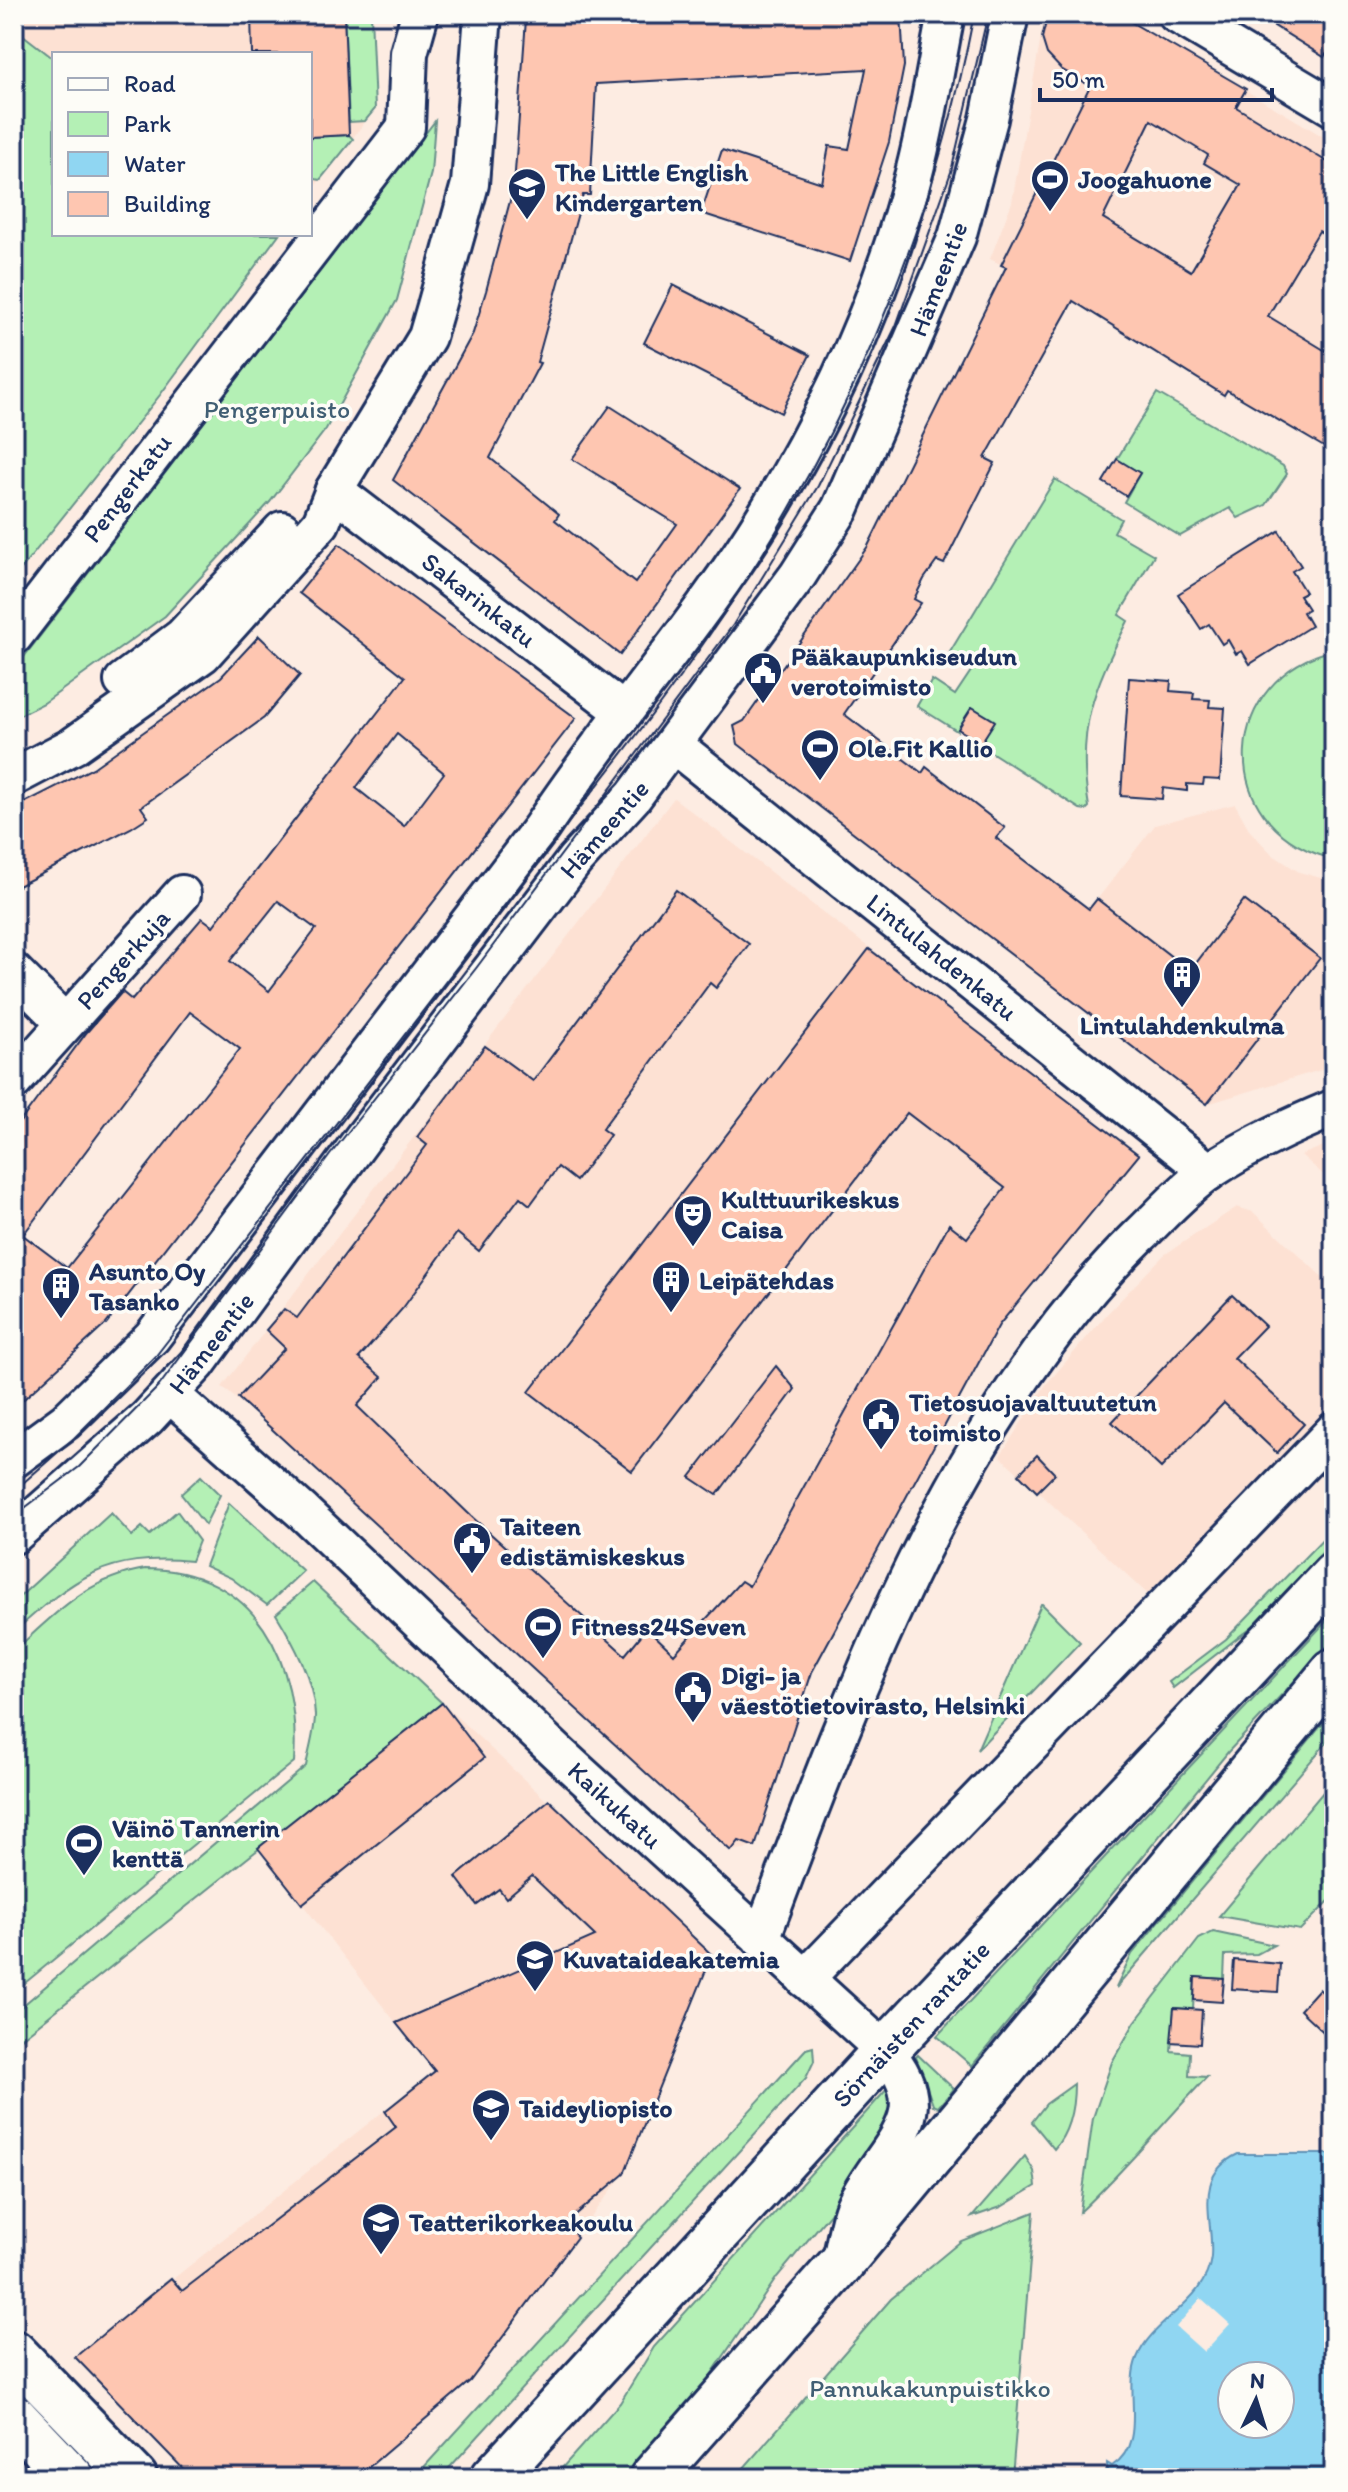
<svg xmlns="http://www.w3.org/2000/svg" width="1348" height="2492" font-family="Itim,sans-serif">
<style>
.built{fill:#fde1d3}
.green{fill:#b4f0b5;stroke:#68908a;stroke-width:2}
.water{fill:#90d6f2;stroke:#6193b7;stroke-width:2;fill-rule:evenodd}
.pier{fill:#fdece2}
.building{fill:#fec6b1;stroke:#1b2f5e;stroke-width:2;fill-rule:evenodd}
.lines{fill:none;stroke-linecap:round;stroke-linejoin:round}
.street-casing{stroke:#1b2f5e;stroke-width:42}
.secondary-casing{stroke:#1b2f5e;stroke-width:50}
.primary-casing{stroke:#1b2f5e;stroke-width:50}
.street{stroke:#fdfcf7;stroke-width:36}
.secondary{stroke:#fdfcf7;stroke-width:44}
.primary{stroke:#fdfcf7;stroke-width:44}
.tram{stroke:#1b2f5e;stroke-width:2}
.labels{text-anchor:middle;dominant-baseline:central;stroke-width:7;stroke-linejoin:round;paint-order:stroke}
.poi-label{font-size:26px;font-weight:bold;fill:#1b2f5e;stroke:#fdfcf7;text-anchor:start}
.street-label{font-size:26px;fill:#1b2f5e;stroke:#fdfcf7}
.park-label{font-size:26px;fill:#415f74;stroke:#fdfcf7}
</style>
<rect width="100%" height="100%" fill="#fdece2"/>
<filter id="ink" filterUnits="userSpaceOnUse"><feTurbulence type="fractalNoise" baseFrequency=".0125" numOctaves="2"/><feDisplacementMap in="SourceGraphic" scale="16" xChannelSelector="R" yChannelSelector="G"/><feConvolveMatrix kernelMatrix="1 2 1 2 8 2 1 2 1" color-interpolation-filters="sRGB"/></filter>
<g filter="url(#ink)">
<!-- built -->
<g class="built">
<path d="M 16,14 L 371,14 L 375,109 L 310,193 L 310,54 L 54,54 L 54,59 L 14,28 Z"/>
<path d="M 1045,14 L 1117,14 L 1334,143 L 1334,356 L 1120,228 L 1006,267 L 990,259 L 1012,202 Z"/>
<path d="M 674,798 L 1139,1155 L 999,1325 L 812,1672 L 755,1847 L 731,1851 L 276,1432 L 222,1387 Z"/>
<path d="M 1235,804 L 1250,831 L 1273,855 L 1299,872 L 1332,881 L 1334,1066 L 1207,1104 L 1039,974 L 1155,825 Z"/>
<path d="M 1334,1142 L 1334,1184 L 1301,1155 Z"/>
<path d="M 1237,1207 L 1253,1212 L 1334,1288 L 1334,1409 L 1154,1600 L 1000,1456 L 1045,1386 L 1107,1314 L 1164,1255 Z"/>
<path d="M 442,1703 L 712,1955 L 624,2173 L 470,2381 L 356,2478 L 191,2478 L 75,2357 L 434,2071 L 258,1848 Z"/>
</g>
<!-- green -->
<g class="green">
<path d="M 344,14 L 371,14 L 375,109 L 365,121 L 349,122 Z"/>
<path d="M 14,28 L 54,59 L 54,234 L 279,234 L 160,395 L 14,578 Z"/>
<path d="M 435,121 L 431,173 L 397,300 L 326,429 L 270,502 L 165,616 L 44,703 L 14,718 L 14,670 Z"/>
<path d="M 349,135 L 353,139 L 320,180 L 310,178 L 310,137 Z"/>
<path d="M 1157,393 L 1283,466 L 1287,474 L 1266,505 L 1238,518 L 1230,508 L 1180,536 L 1124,502 L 1140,473 L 1117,459 Z"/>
<path d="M 1055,479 L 1121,519 L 1114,532 L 1154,555 L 1119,615 L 1128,621 C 1093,690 1076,729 1089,807 L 1086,810 L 1080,809 L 980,745 L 994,720 L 972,707 L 957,731 L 917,706 L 932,680 L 955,695 L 973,668 L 950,652 Z"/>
<path d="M 1334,650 L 1334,744 L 1326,857 C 1212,823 1221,677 1334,650 Z"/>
<path d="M 201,1476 L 220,1495 L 205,1525 L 181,1494 Z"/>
<path d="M 229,1503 L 303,1571 L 267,1605 L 231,1578 L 205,1566 Z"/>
<path d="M 177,1511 L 199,1541 L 191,1561 C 106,1553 74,1578 14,1632 L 14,1602 L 111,1513 L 132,1536 L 142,1527 L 150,1535 Z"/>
<path d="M 1334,1527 L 1334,1540 L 1254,1625 L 1173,1688 L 1169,1682 L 1226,1639 Z"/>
<path d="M 145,1569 C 256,1569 301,1663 294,1762 L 14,1992 L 14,1651 C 57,1612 86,1579 145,1569 Z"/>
<path d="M 313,1582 L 442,1703 L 14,2044 L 14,2013 L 306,1766 C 309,1750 315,1731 315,1715 C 314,1680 294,1643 276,1614 Z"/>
<path d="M 1042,1604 L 1080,1642 L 977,1750 L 1041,1604 Z"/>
<path d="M 1334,1613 L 1334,1639 L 1228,1752 L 972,2066 L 937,2036 Z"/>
<path d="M 1334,1710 L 1334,1734 L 1116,1988 L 1132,1954 Z"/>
<path d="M 1334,1779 L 1334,1896 L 1300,1930 L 1219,1916 Z"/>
<path d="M 1213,1932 L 1274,1945 L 1257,1954 L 1225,1955 L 1224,1979 L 1195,1977 L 1193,2009 L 1174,2008 L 1171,2051 L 1190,2053 L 1189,2076 L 1207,2077 C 1164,2122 1125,2170 1080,2212 L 1093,2118 L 1112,2062 L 1135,2022 L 1199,1939 Z"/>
<path d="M 813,2047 L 814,2061 L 806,2078 L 440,2478 L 414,2478 L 806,2049 Z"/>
<path d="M 918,2055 L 954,2089 L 938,2107 L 933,2105 L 916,2057 Z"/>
<path d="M 1074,2084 C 1074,2107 1069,2132 1054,2149 L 1032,2122 L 1046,2104 Z"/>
<path d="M 889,2087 L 893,2108 L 872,2163 L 777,2277 L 690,2406 L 628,2478 L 553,2478 L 620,2403 L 654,2347 Z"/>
<path d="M 1025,2156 L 1034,2171 L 1036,2186 L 1001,2207 L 972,2217 Z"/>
<path d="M 1034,2212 L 1012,2478 L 735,2478 L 891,2299 L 961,2241 Z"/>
</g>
<!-- water -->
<path class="water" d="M 1238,2154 L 1334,2154 L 1334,2478 L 1107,2478 L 1107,2463 L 1112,2466 C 1149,2442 1123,2391 1137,2358 C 1153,2318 1206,2303 1211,2257 C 1214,2218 1192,2176 1238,2154 ZM 1232,2376 L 1280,2376 L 1280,2424 L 1232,2424 Z"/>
<!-- pier -->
<path class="pier" d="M 1201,2298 L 1230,2324 L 1204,2352 L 1176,2327 Z"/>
<!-- building -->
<g class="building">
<path d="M 251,14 L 344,14 L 349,135 L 310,137 L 310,54 L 252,54 Z"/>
<path d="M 651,14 L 901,14 L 904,66 L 889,142 L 850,261 L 701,213 L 722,150 L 822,183 L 829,146 L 849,149 L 866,69 L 596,84 L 590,195 L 583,195 L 537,362 L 540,363 L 490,458 L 559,514 L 555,520 L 635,583 L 677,524 L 572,459 L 610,406 L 740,489 L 620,655 L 393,480 L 473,333 L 486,291 L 514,186 L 526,19 Z"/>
<path d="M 1048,14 L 1117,14 L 1246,89 L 1236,107 L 1334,166 L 1334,240 L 1319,231 L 1268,316 L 1334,356 L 1334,431 L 1324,447 L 1227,390 L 1224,395 L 1073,301 L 985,458 L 995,463 L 944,564 L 937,561 L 924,579 L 914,599 L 921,603 L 844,714 L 922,773 L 926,767 L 1005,828 L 996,838 L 1089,909 L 1097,899 L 1190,971 L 1244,900 L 1320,958 L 1207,1104 L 738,744 L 734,726 L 744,721 L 868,546 L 1006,267 L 1001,265 L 1090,86 L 1061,69 L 1047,54 L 1042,38 ZM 1151,120 L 1208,155 L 1204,163 L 1241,185 L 1191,271 L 1103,218 Z"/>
<path d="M 1255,14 L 1334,14 L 1334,39 L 1324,57 Z"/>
<path d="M 673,285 L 810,355 L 781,413 L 644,343 Z"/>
<path d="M 1117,459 L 1140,473 L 1126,496 L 1103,482 Z"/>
<path d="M 1279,531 L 1301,566 L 1292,571 L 1305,592 L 1299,595 L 1308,609 L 1303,612 L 1311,626 L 1250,664 L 1242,651 L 1236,654 L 1228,640 L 1222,644 L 1209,624 L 1201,629 L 1178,594 Z"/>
<path d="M 339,544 L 576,718 L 106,1324 L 14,1408 L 14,1130 L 87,1032 L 122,992 L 132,1000 L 202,918 L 213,926 L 405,677 L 299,593 ZM 397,734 L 444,773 L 404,826 L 356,788 ZM 278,901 L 316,929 L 269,991 L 230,961 ZM 190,1012 L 240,1049 L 67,1268 L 23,1235 Z"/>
<path d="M 259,636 L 300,675 L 264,718 L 141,807 L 148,817 L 131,828 L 14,888 L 14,808 L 93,768 L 221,677 Z"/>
<path d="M 1129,678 L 1171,681 L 1170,691 L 1194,693 L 1193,699 L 1210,700 L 1209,707 L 1225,708 L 1220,780 L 1204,779 L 1203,785 L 1187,784 L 1187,791 L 1163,788 L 1162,799 L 1121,796 Z"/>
<path d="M 972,707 L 995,721 L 981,743 L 958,729 Z"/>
<path d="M 676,890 L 749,944 L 716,988 L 710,983 L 602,1129 L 610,1135 L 576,1181 L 558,1167 L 530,1205 L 520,1197 L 479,1251 L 457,1233 L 403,1308 L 359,1358 L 382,1377 L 357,1406 L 471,1516 L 625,1655 L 647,1628 L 674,1654 L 741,1581 L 749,1586 L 949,1224 L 967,1238 L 1005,1188 L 907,1113 L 632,1471 L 529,1392 L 869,949 L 1139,1155 L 999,1325 L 812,1672 L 755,1847 L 739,1841 L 731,1851 L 238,1398 L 285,1348 L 266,1330 L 284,1309 L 297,1318 L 427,1145 L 417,1137 L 485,1046 L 533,1081 Z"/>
<path d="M 1232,1295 L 1265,1326 L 1234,1358 L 1304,1424 L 1277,1453 L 1224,1403 L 1161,1468 L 1112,1422 Z"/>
<path d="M 776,1366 L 795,1389 L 717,1495 L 690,1477 Z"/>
<path d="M 1037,1455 L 1055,1474 L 1037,1492 L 1019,1474 Z"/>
<path d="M 442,1703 L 484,1758 L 302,1904 L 258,1848 Z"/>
<path d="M 549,1800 L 712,1955 L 624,2174 L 566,2223 L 577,2237 L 470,2381 L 356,2478 L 192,2478 L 75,2357 L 171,2278 L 182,2291 L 396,2127 L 385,2111 L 435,2071 L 396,2023 L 595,1936 L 532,1876 L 506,1898 L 499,1889 L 477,1905 L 456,1877 Z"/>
<path d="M 1234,1960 L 1280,1964 L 1278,1992 L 1232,1989 Z"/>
<path d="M 1195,1977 L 1224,1979 L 1222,2002 L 1194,2000 Z"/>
<path d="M 1319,1989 L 1334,2003 L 1334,2042 L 1300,2010 Z"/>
<path d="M 1174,2008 L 1202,2010 L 1200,2044 L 1171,2042 Z"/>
</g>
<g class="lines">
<defs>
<g id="street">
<path d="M 1176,14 L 1334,108"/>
<path d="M 334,490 L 623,711"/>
<path d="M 14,636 L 406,127 L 409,53 L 420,14"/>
<path d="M 123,681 L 182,637 L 282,530"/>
<path d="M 674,745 L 1209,1172"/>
<path d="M 14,777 L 73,746 L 203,654 L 321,523 L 334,490 L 427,337 L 436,306 L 470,184 L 483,14"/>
<path d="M 14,972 L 65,1023"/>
<path d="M 14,1081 L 182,894"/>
<path d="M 171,1395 L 303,1512 L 559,1754 L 885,2051 C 939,2113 889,2142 859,2197 C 848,2215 846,2242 840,2263"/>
<path d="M 14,1459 L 66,1421 L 152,1337 L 541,828 C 612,720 700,623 767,513 C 832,406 885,290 915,169 C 928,118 936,65 946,14"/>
<path d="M 14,1535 L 147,1418 L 197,1364 L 362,1139 L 575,860 L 634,796 L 798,575 L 840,509 L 957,237 L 989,119 L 1010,14"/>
<path d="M 761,1939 C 851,1699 953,1418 1139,1236 C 1162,1214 1184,1189 1210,1171 C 1249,1145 1291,1126 1334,1108"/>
<path d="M 805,1979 L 1334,1431"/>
</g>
<g id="secondary">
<path d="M 14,2353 L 135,2478"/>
<path d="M 14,2417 L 72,2478"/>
</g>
<g id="primary">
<path d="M 493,2478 L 885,2051 L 1334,1575"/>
<path d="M 652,2478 L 840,2265 L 1334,1671"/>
</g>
</defs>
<!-- street casing -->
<use href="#street" class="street-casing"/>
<!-- secondary casing -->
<use href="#secondary" class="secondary-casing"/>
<!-- primary casing -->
<use href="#primary" class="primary-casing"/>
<!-- street -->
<use href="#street" class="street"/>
<!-- secondary -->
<use href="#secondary" class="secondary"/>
<!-- primary -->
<use href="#primary" class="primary"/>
<!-- tram -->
<g class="tram">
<path d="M 14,1491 L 74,1438 L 155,1357 C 276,1201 397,1046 517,889 C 581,805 650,722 710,634 C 840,448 931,238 974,14"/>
<path d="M 14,1516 L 79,1467 L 159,1386 L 330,1155 L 477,967 L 733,625 L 818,486 L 896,326 L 951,172 L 988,14"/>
</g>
</g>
</g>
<!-- icons -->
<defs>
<symbol id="stadium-pin" viewBox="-11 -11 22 30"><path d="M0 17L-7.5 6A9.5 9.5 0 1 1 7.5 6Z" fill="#1b2f5e" stroke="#fdfcf7"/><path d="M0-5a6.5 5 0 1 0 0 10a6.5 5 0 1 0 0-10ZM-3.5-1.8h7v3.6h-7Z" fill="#fff"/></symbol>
<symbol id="school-pin" viewBox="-11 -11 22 30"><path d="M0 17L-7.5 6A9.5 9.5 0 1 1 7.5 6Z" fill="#1b2f5e" stroke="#fdfcf7"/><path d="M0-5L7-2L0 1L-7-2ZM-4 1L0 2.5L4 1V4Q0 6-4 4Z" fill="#fff"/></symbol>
<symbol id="civic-pin" viewBox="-11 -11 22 30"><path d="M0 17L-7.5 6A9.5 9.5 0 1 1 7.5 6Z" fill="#1b2f5e" stroke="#fdfcf7"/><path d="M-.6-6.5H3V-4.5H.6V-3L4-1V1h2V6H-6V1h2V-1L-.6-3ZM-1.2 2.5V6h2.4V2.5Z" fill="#fff"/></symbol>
<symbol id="building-pin" viewBox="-11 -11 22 30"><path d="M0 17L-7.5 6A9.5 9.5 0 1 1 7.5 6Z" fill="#1b2f5e" stroke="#fdfcf7"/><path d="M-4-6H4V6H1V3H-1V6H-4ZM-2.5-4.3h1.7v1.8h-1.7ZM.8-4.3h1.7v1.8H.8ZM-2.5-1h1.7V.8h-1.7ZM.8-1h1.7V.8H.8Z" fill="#fff"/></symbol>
<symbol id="theatre-pin" viewBox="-11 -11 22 30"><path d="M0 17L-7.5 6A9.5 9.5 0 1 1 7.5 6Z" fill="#1b2f5e" stroke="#fdfcf7"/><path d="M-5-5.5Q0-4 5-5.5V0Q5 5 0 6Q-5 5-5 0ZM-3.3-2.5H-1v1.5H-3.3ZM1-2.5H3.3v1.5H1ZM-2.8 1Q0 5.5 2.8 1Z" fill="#fff"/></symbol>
<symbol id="university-pin" viewBox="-11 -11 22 30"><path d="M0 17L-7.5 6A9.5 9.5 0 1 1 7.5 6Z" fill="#1b2f5e" stroke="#fdfcf7"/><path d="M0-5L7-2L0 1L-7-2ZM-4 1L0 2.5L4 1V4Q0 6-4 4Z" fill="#fff"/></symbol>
</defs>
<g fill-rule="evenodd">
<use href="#stadium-pin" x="1028" y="157" width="44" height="60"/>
<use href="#school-pin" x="505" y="165" width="44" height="60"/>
<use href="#civic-pin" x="741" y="649" width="44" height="60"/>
<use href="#stadium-pin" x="798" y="726" width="44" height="60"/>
<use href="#building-pin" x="1160" y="953" width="44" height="60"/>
<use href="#theatre-pin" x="671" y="1192" width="44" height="60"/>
<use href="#building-pin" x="649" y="1258" width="44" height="60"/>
<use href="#building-pin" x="39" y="1264" width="44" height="60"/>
<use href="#civic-pin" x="859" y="1395" width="44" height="60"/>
<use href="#civic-pin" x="450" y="1519" width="44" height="60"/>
<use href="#stadium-pin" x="521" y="1604" width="44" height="60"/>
<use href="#civic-pin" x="671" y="1668" width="44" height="60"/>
<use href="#stadium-pin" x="62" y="1821" width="44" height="60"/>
<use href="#university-pin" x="513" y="1937" width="44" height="60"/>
<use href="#university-pin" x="469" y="2086" width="44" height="60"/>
<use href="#university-pin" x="359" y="2200" width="44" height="60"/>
</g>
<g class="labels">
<!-- poi labels -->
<g class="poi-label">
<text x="555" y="172">The Little English<tspan x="555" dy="30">Kindergarten</tspan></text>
<text x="1078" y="179">Joogahuone</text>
<text x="791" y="656">Pääkaupunkiseudun<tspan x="791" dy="30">verotoimisto</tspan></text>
<text x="848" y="748">Ole.Fit Kallio</text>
<text x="1182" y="1025" text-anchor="middle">Lintulahdenkulma</text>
<text x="721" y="1199">Kulttuurikeskus<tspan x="721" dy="30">Caisa</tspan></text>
<text x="89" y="1271">Asunto Oy<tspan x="89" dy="30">Tasanko</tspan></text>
<text x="699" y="1280">Leipätehdas</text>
<text x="909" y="1402">Tietosuojavaltuutetun<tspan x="909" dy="30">toimisto</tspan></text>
<text x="500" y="1526">Taiteen<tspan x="500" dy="30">edistämiskeskus</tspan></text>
<text x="571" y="1626">Fitness24Seven</text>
<text x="721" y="1675">Digi- ja<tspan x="721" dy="30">väestötietovirasto, Helsinki</tspan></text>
<text x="112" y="1828">Väinö Tannerin<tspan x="112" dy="30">kenttä</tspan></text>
<text x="563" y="1959">Kuvataideakatemia</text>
<text x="519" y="2108">Taideyliopisto</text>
<text x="409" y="2222">Teatterikorkeakoulu</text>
</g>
<!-- street labels -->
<g class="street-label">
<text transform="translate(938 279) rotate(-69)">Hämeentie</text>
<text transform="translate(127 488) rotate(-53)">Pengerkatu</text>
<text transform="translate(479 600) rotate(38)">Sakarinkatu</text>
<text transform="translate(604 829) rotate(-49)">Hämeentie</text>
<text transform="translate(942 957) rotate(39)">Lintulahdenkatu</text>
<text transform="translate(123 959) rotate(-48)">Pengerkuja</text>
<text transform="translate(211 1343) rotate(-52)">Hämeentie</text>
<text transform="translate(615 1805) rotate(42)">Kaikukatu</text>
<text transform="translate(911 2024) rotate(-47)">Sörnäisten rantatie</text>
</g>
<!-- park labels -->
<g class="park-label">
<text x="277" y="409">Pengerpuisto</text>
<text x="930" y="2388">Pannukakunpuistikko</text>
</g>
</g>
<!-- margin -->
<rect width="1348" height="2492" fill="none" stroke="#fdfcf7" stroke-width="48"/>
<rect x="24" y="24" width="1300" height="2444" fill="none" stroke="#1b2f5e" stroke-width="3" filter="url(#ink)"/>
<!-- legend -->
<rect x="52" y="52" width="260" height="184" fill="#fdfcf7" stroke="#a3aaba" stroke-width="2"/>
<rect x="68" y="78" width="40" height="12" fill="#fdfcf7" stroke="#a3aaba" stroke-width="2"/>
<text x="124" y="92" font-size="24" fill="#1b2f5e">Road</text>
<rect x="68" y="112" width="40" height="24" fill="#b4f0b5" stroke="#a3aaba" stroke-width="2"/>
<text x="124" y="132" font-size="24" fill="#1b2f5e">Park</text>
<rect x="68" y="152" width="40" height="24" fill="#90d6f2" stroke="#a3aaba" stroke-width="2"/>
<text x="124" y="172" font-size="24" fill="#1b2f5e">Water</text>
<rect x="68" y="192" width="40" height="24" fill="#fec6b1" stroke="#a3aaba" stroke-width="2"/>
<text x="124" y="212" font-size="24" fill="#1b2f5e">Building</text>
<!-- north arrow -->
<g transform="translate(1256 2400) rotate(4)"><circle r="38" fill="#fdfcf7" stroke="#a3aaba" stroke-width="2"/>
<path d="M0-6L14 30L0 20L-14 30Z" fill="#1b2f5e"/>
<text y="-12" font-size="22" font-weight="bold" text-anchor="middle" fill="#1b2f5e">N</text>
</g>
<!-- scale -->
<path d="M1040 88v12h232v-12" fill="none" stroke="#1b2f5e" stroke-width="4"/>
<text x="1052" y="88" font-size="24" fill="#1b2f5e" stroke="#fdfcf7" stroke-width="6" paint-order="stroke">50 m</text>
</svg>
